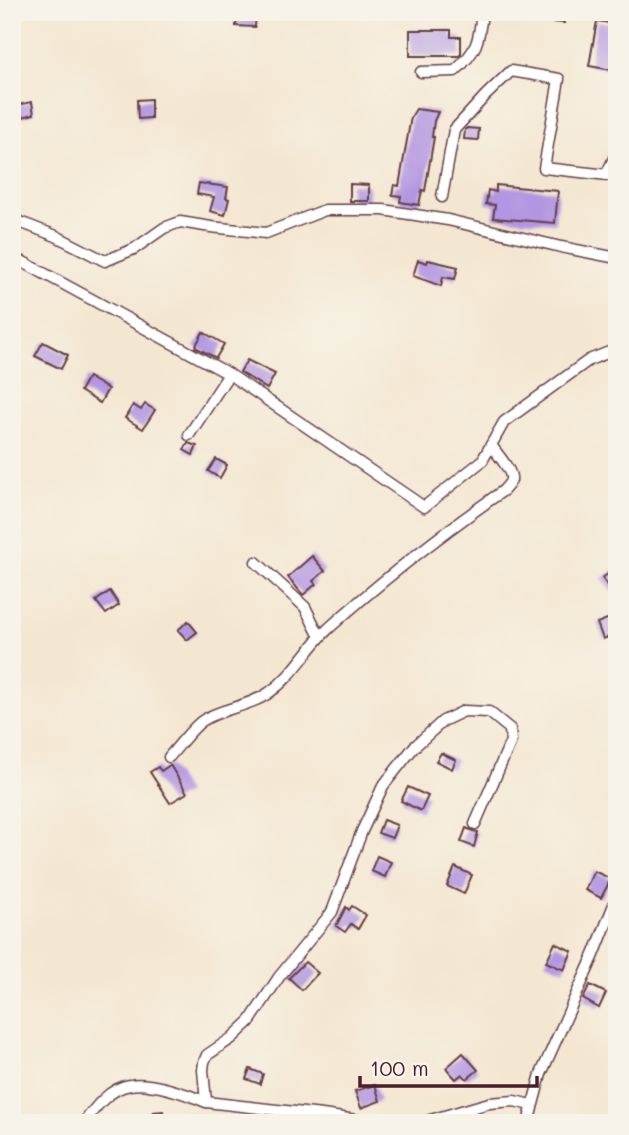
<svg xmlns="http://www.w3.org/2000/svg" width="629" height="1135" font-family="Mali,sans-serif">
<style>
.building{fill:#b296e1}
.lines{fill:none;stroke-linecap:round;stroke-linejoin:round}
.street-casing{stroke:#643d44;stroke-width:13}
.street{stroke:#fff;stroke-width:10}
</style>
<rect width="100%" height="100%" fill="#f7f3e8"/>
<filter id="ink" filterUnits="userSpaceOnUse"><feTurbulence type="fractalNoise" baseFrequency=".0143" numOctaves="2"/><feDisplacementMap in="SourceGraphic" scale="14" xChannelSelector="R" yChannelSelector="G"/><feConvolveMatrix kernelMatrix="1 2 1 2 8 2 1 2 1" color-interpolation-filters="sRGB"/></filter>
<filter id="wash" filterUnits="userSpaceOnUse"><feTurbulence type="fractalNoise" baseFrequency=".00686" numOctaves="4" result="noise"/><feDisplacementMap in="SourceGraphic" scale="28" xChannelSelector="R" yChannelSelector="G"/><feGaussianBlur stdDeviation="1.57" result="paint"/><feColorMatrix in="noise" values="0 0 0 0 0 0 0 0 0 0 0 0 0 0 0 0 0 1.4 0 .05"/><feComposite in="paint" operator="in"/></filter>
<g filter="url(#wash)">
<rect width="100%" height="100%" fill="#f4e7d2"/>
<g id="blocks">
<!-- building -->
<g class="building">
<path d="M 237,12 L 256,12 L 255,27 L 236,26 Z"/>
<path d="M 552,12 L 564,12 L 564,23 L 551,22 Z"/>
<path d="M 597,21 L 617,24 L 617,71 L 589,66 Z"/>
<path d="M 410,30 L 451,30 L 451,37 L 461,37 L 461,54 L 459,56 L 410,56 Z"/>
<path d="M 151,99 L 151,118 L 138,119 L 137,100 Z"/>
<path d="M 32,102 L 34,114 L 19,118 L 17,105 Z"/>
<path d="M 416,109 L 438,112 L 434,121 L 432,137 L 434,137 L 425,191 L 422,190 L 419,205 L 400,202 L 401,196 L 392,195 L 394,185 L 399,186 L 411,117 Z"/>
<path d="M 467,128 L 479,129 L 478,140 L 464,139 L 465,130 Z"/>
<path d="M 199,183 L 228,187 L 226,198 L 229,199 L 225,215 L 210,211 L 214,197 L 197,194 Z"/>
<path d="M 350,184 L 369,185 L 369,201 L 350,201 Z"/>
<path d="M 496,185 L 558,191 L 555,223 L 493,218 L 495,205 L 486,204 L 488,190 L 496,192 Z"/>
<path d="M 418,260 L 427,263 L 428,260 L 458,267 L 455,279 L 443,277 L 441,286 L 413,276 Z"/>
<path d="M 203,332 L 224,344 L 216,358 L 195,347 Z"/>
<path d="M 43,342 L 68,355 L 61,369 L 35,356 Z"/>
<path d="M 247,360 L 275,374 L 267,389 L 240,372 Z"/>
<path d="M 88,377 L 108,389 L 100,403 L 80,391 Z"/>
<path d="M 145,404 L 155,410 L 143,429 L 125,418 L 133,405 L 141,410 Z"/>
<path d="M 188,443 L 197,446 L 193,455 L 184,450 Z"/>
<path d="M 216,459 L 227,465 L 220,478 L 208,471 Z"/>
<path d="M 312,556 L 325,571 L 313,581 L 316,584 L 303,595 L 288,577 Z"/>
<path d="M 617,568 L 617,599 L 602,578 Z"/>
<path d="M 110,591 L 119,605 L 106,614 L 96,601 Z"/>
<path d="M 617,615 L 617,634 L 603,639 L 597,623 Z"/>
<path d="M 188,621 L 197,632 L 187,640 L 178,630 Z"/>
<path d="M 441,753 L 456,760 L 452,769 L 436,761 Z"/>
<path d="M 170,765 L 187,793 L 170,803 L 150,772 L 158,767 L 161,771 Z"/>
<path d="M 408,787 L 428,796 L 421,811 L 401,801 Z"/>
<path d="M 383,820 L 397,825 L 392,838 L 378,833 Z"/>
<path d="M 466,828 L 473,831 L 478,832 L 474,847 L 461,842 Z"/>
<path d="M 377,856 L 391,862 L 385,877 L 371,871 Z"/>
<path d="M 455,867 L 472,875 L 464,894 L 447,886 Z"/>
<path d="M 594,871 L 611,879 L 601,898 L 585,890 Z"/>
<path d="M 352,906 L 366,915 L 358,929 L 351,924 L 345,932 L 336,926 L 346,907 L 349,910 Z"/>
<path d="M 555,943 L 572,951 L 564,970 L 546,962 Z"/>
<path d="M 305,962 L 318,973 L 302,990 L 289,978 Z"/>
<path d="M 590,985 L 606,993 L 599,1008 L 583,999 Z"/>
<path d="M 463,1053 L 478,1070 L 467,1079 L 462,1074 L 456,1079 L 446,1068 Z"/>
<path d="M 250,1069 L 263,1074 L 260,1084 L 246,1079 Z"/>
<path d="M 375,1085 L 380,1101 L 361,1108 L 355,1091 Z"/>
<path d="M 163,1111 L 164,1123 L 154,1123 L 153,1112 Z"/>
</g>
</g>
</g>
<g filter="url(#ink)">
<use href="#blocks" fill-opacity="0" stroke="#643d44" stroke-width="2"/>
<g class="lines">
<defs>
<g id="street">
<path d="M 421,72 L 455,71 C 477,51 479,42 482,12"/>
<path d="M 606,175 L 617,152"/>
<path d="M 442,197 L 454,130 L 486,95 L 511,71 L 559,79 L 544,168 L 617,176"/>
<path d="M 12,219 L 56,236 L 105,261 L 134,249 L 164,228 L 180,222 L 211,227 L 266,233 L 325,210 L 383,210 L 448,220 L 561,247 L 617,258"/>
<path d="M 12,256 L 229,374 L 424,507 L 482,461 L 504,422 L 589,360 L 617,349"/>
<path d="M 189,435 L 229,374"/>
<path d="M 256,562 L 305,607 L 320,637"/>
<path d="M 169,757 C 178,747 192,728 202,721 C 220,708 250,707 270,692 C 294,675 307,649 328,629 C 383,579 443,533 504,490 C 506,487 510,484 511,480 C 513,471 496,453 491,445"/>
<path d="M 206,1102 L 203,1070 L 204,1062 L 207,1055 L 232,1038 L 250,1021 L 279,977 L 332,912 L 362,831 L 383,786 L 414,747 L 443,721 L 464,711 L 489,712 L 510,729 L 511,741 L 475,824"/>
<path d="M 84,1123 C 95,1107 110,1088 130,1085 C 150,1081 187,1094 206,1102 L 322,1115 L 376,1123"/>
<path d="M 420,1123 L 489,1103 L 514,1101 L 532,1105"/>
<path d="M 528,1123 L 541,1074 L 594,955 L 617,897"/>
</g>
</defs>
<!-- street casing -->
<use href="#street" class="street-casing"/>
<!-- street -->
<use href="#street" class="street"/>
</g>
</g>
<!-- margin -->
<rect width="629" height="1135" fill="none" stroke="#f7f3e8" stroke-width="42"/>
<!-- scale -->
<path d="M360 1076v10h177v-10" fill="none" stroke="#4a1f2b" stroke-width="3.5"/>
<text x="370" y="1076" font-size="21" fill="#4a1f2b" stroke="#f7f3e8" stroke-width="5" paint-order="stroke">100 m</text>
</svg>
